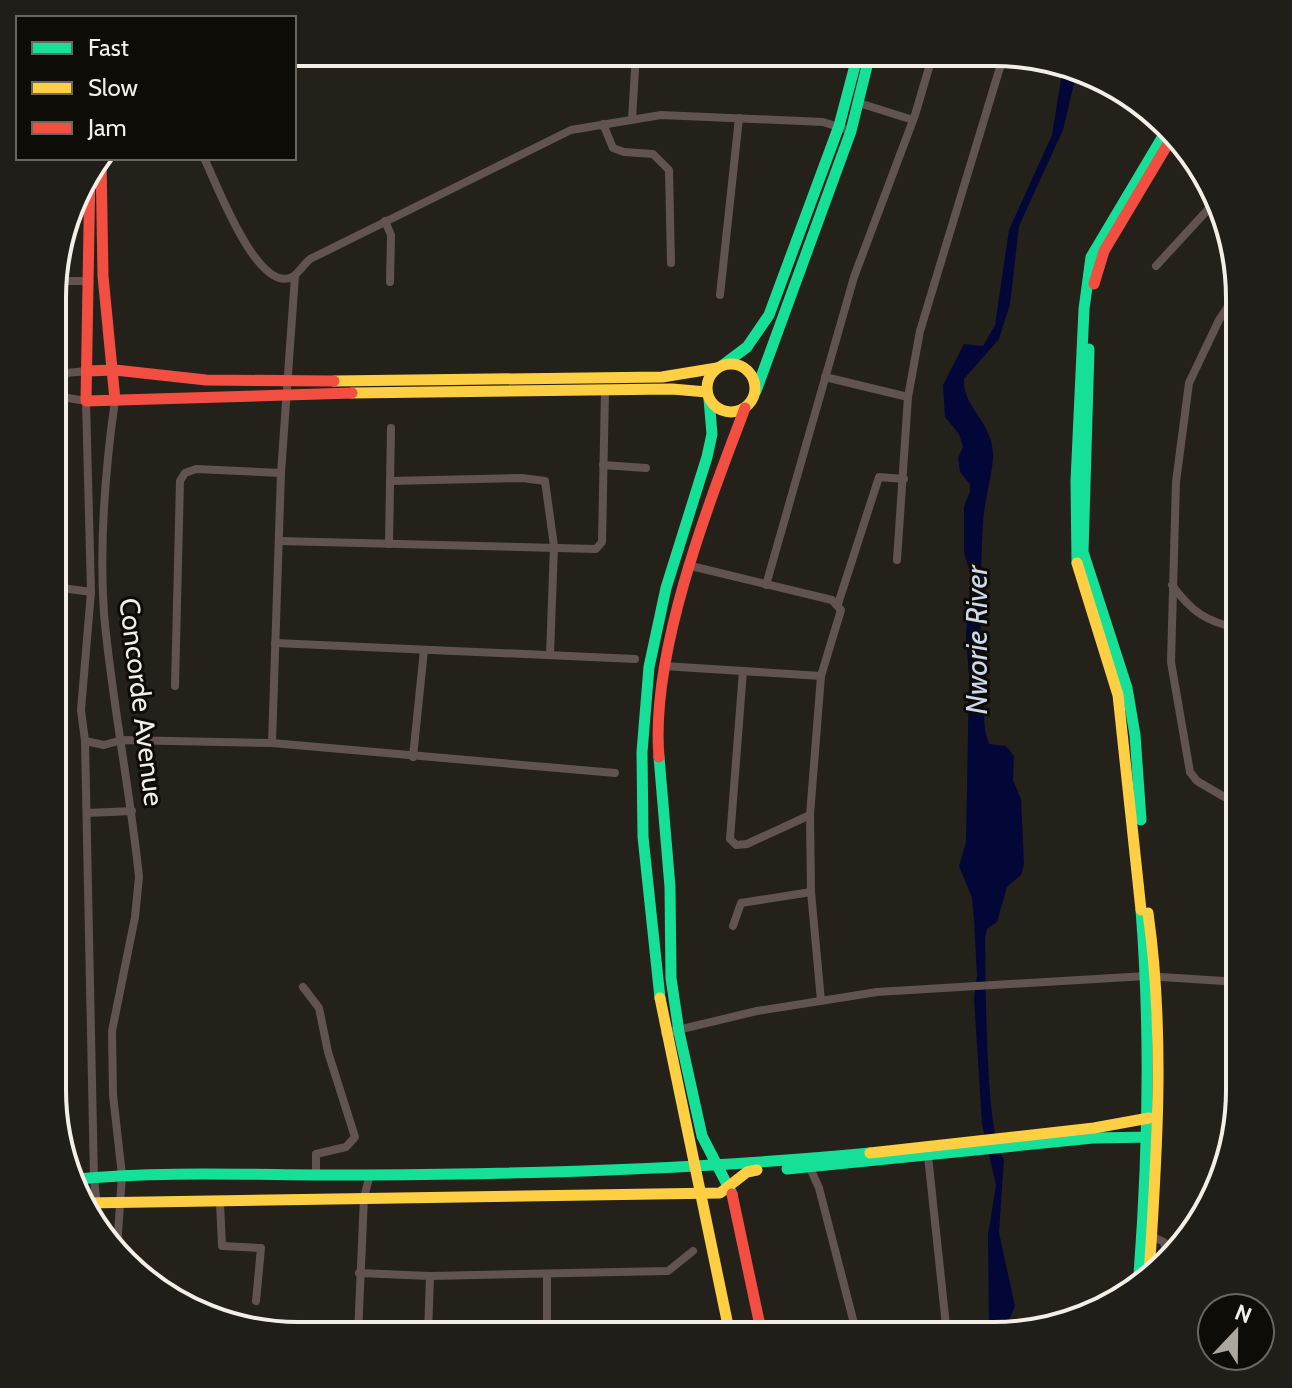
<svg xmlns="http://www.w3.org/2000/svg" width="1292" height="1388" font-family="Cabin,sans-serif">
<style>
.water{fill:#030737}
.lines{fill:none;stroke-linecap:round;stroke-linejoin:round}
.street{stroke:#605350;stroke-width:8}
.fast{stroke:#16e098;stroke-width:11}
.slow{stroke:#ffcf43;stroke-width:11}
.jam{stroke:#f24e42;stroke-width:11}
.labels{text-anchor:middle;dominant-baseline:central;stroke-width:6;stroke-linejoin:round;paint-order:stroke}
.street-label{font-size:28px;fill:#f3efe7;stroke:#0e0c07}
.water-label{font-size:30px;font-style:italic;fill:#cdd7ed;stroke:#0e0c07}
.rim{fill:none;stroke:#f3efe7;stroke-width:4}
</style>
<rect width="100%" height="100%" fill="#24211a"/>
<!-- water -->
<path class="water" d="M 1063,67 L 1077,71 L 1063,130 L 1019,226 L 1010,304 L 999,339 L 964,379 C 962,408 994,422 993,457 C 992,478 984,501 983,523 C 979,592 980,662 985,731 L 989,744 L 1006,746 L 1014,756 L 1013,780 L 1021,799 L 1024,864 L 1021,875 L 1007,887 L 997,922 L 987,929 L 985,938 C 986,975 985,1140 1004,1159 L 999,1233 L 1015,1306 L 1003,1335 L 989,1335 L 988,1235 L 996,1185 L 982,1124 L 974,998 L 977,976 L 974,919 L 972,898 L 959,866 L 966,842 L 969,677 L 966,636 L 971,576 L 964,552 L 964,507 L 970,491 L 970,484 L 960,472 L 958,458 L 963,447 L 959,434 L 945,417 L 943,385 L 964,344 L 983,346 L 995,325 L 1009,230 L 1052,135 Z"/>
<g class="lines">
<!-- street -->
<g class="street">
<path d="M 859,103 L 913,120"/>
<path d="M 632,119 L 636,53"/>
<path d="M 603,124 L 613,148 L 624,152 L 653,154 L 669,170 L 671,263"/>
<path d="M 204,158 C 216,182 257,294 292,277 C 298,274 304,264 310,259 L 571,130 L 661,115 L 823,122 L 851,131"/>
<path d="M 385,221 L 391,235 L 390,282"/>
<path d="M 1156,266 L 1213,204"/>
<path d="M 56,281 L 89,281"/>
<path d="M 1239,290 L 1219,320 L 1189,383 L 1176,482 L 1171,662 L 1190,772 L 1197,781 L 1238,805 L 1239,814"/>
<path d="M 720,295 L 739,118"/>
<path d="M 56,374 L 87,371"/>
<path d="M 825,377 L 908,397 L 920,331 L 1004,54"/>
<path d="M 56,396 L 86,401 L 91,592 L 81,710 L 85,741 L 94,1179 L 100,1233"/>
<path d="M 115,400 C 105,471 99,542 104,614 C 112,702 130,789 139,877 L 135,917 L 112,1031 L 113,1095 L 122,1175 L 117,1249"/>
<path d="M 603,465 L 646,468"/>
<path d="M 390,481 L 522,478 L 545,481 L 554,546 L 550,655"/>
<path d="M 279,541 L 596,549 L 602,542 L 605,390"/>
<path d="M 389,544 L 391,428"/>
<path d="M 897,560 L 908,397"/>
<path d="M 691,566 L 832,600 L 841,610 L 821,676 L 810,815 L 811,892 L 821,1001"/>
<path d="M 766,585 L 854,277 L 915,115 L 933,54"/>
<path d="M 1172,585 C 1191,611 1206,622 1238,628"/>
<path d="M 55,587 L 91,592"/>
<path d="M 838,604 L 879,477 L 904,479"/>
<path d="M 275,643 L 635,659"/>
<path d="M 664,666 L 821,676"/>
<path d="M 743,671 L 730,839 L 736,845 L 747,844 L 810,815"/>
<path d="M 175,686 L 180,481 L 185,473 L 196,469 L 281,473"/>
<path d="M 85,741 L 104,745 L 122,740 L 272,743 L 615,773"/>
<path d="M 272,743 L 281,473 L 295,276"/>
<path d="M 413,757 L 424,650"/>
<path d="M 1238,805 L 1239,492"/>
<path d="M 87,813 L 132,811"/>
<path d="M 733,926 L 741,903 L 811,892"/>
<path d="M 303,987 L 319,1008 L 328,1052 L 355,1137 L 346,1147 L 316,1154 L 316,1175"/>
<path d="M 665,1033 L 757,1011 L 877,992 L 1146,976 L 1239,982"/>
<path d="M 1238,1111 L 1239,1088"/>
<path d="M 928,1156 L 947,1335"/>
<path d="M 810,1168 L 819,1188 L 857,1335"/>
<path d="M 220,1203 L 222,1246 L 261,1248 L 256,1301"/>
<path d="M 1149,1235 L 1164,1242 L 1167,1255"/>
<path d="M 359,1273 L 430,1276 L 668,1271 L 693,1251"/>
<path d="M 547,1274 L 547,1335"/>
<path d="M 358,1335 L 364,1197 L 370,1175"/>
<path d="M 428,1335 L 430,1276"/>
</g>
<!-- fast -->
<g class="fast">
<path d="M 1089,349 L 1083,552 L 1127,688 L 1135,735 L 1141,820"/>
<path d="M 723,365 L 747,347 L 769,315 L 839,126 L 858,54"/>
<path d="M 756,391 L 851,131 L 870,54"/>
<path d="M 1077,563 L 1076,481 L 1084,309 L 1091,257 L 1166,131"/>
<path d="M 659,757 L 670,887 L 671,978 L 679,1032 L 702,1136 L 732,1194"/>
<path d="M 660,998 L 643,837 L 642,752 L 649,667 L 666,588 L 707,457 L 712,434 L 709,399"/>
<path d="M 787,1169 L 1093,1138 L 1152,1137"/>
<path d="M 77,1179 C 173,1170 271,1176 368,1175 C 536,1174 703,1169 870,1153"/>
<path d="M 1138,1287 C 1148,1162 1151,1035 1141,910"/>
</g>
<!-- slow -->
<g class="slow">
<circle cx="731" cy="388" r="24"/>
<path d="M 334,381 L 662,377 L 717,368"/>
<path d="M 352,393 L 672,389 L 707,392"/>
<path d="M 1077,563 L 1118,695 L 1141,910"/>
<path d="M 1148,913 C 1165,1032 1157,1155 1149,1275"/>
<path d="M 660,998 L 730,1335"/>
<path d="M 870,1153 L 1094,1128 L 1149,1118"/>
<path d="M 86,1203 L 720,1193 L 747,1172 L 757,1170"/>
</g>
<!-- jam -->
<g class="jam">
<path d="M 101,158 L 103,276 L 115,400"/>
<path d="M 90,169 L 86,401 L 352,393"/>
<path d="M 1094,284 L 1104,251 L 1172,137"/>
<path d="M 87,371 L 115,370 L 206,380 L 334,381"/>
<path d="M 659,757 C 650,654 708,505 745,408"/>
<path d="M 732,1194 L 762,1335"/>
</g>
</g>
<g class="labels">
<!-- street labels -->
<g class="street-label">
<text transform="translate(142 702) rotate(83)">Concorde Avenue</text>
</g>
<!-- water labels -->
<g class="water-label">
<text transform="translate(976 640) rotate(-90)">Nworie River</text>
</g>
</g>
<!-- crop -->
<path d="M0 0H1292V1388H0ZM298 66H994A232 232 0 0 1 1226 298V1090A232 232 0 0 1 994 1322H298A232 232 0 0 1 66 1090V298A232 232 0 0 1 298 66Z" fill="#201e19" fill-rule="evenodd"/>
<path class="rim" d="M298 66H994A232 232 0 0 1 1226 298V1090A232 232 0 0 1 994 1322H298A232 232 0 0 1 66 1090V298A232 232 0 0 1 298 66Z"/>
<!-- legend -->
<rect x="16" y="16" width="280" height="144" fill="#0e0c07" stroke="#6a6761" stroke-width="2"/>
<rect x="32" y="42" width="40" height="12" fill="#16e098" stroke="#6a6761" stroke-width="2"/>
<text x="88" y="56" font-size="24" fill="#f3efe7">Fast</text>
<rect x="32" y="82" width="40" height="12" fill="#ffcf43" stroke="#6a6761" stroke-width="2"/>
<text x="88" y="96" font-size="24" fill="#f3efe7">Slow</text>
<rect x="32" y="122" width="40" height="12" fill="#f24e42" stroke="#6a6761" stroke-width="2"/>
<text x="88" y="136" font-size="24" fill="#f3efe7">Jam</text>
<!-- north arrow -->
<g transform="translate(1236 1332) rotate(22)"><circle r="38" fill="#0e0c07" stroke="#6a6761" stroke-width="2"/>
<path d="M0-6L14 30L0 20L-14 30Z" fill="#aba79f"/>
<text y="-12" font-size="22" font-weight="bold" text-anchor="middle" fill="#f3efe7">N</text>
</g>
</svg>
